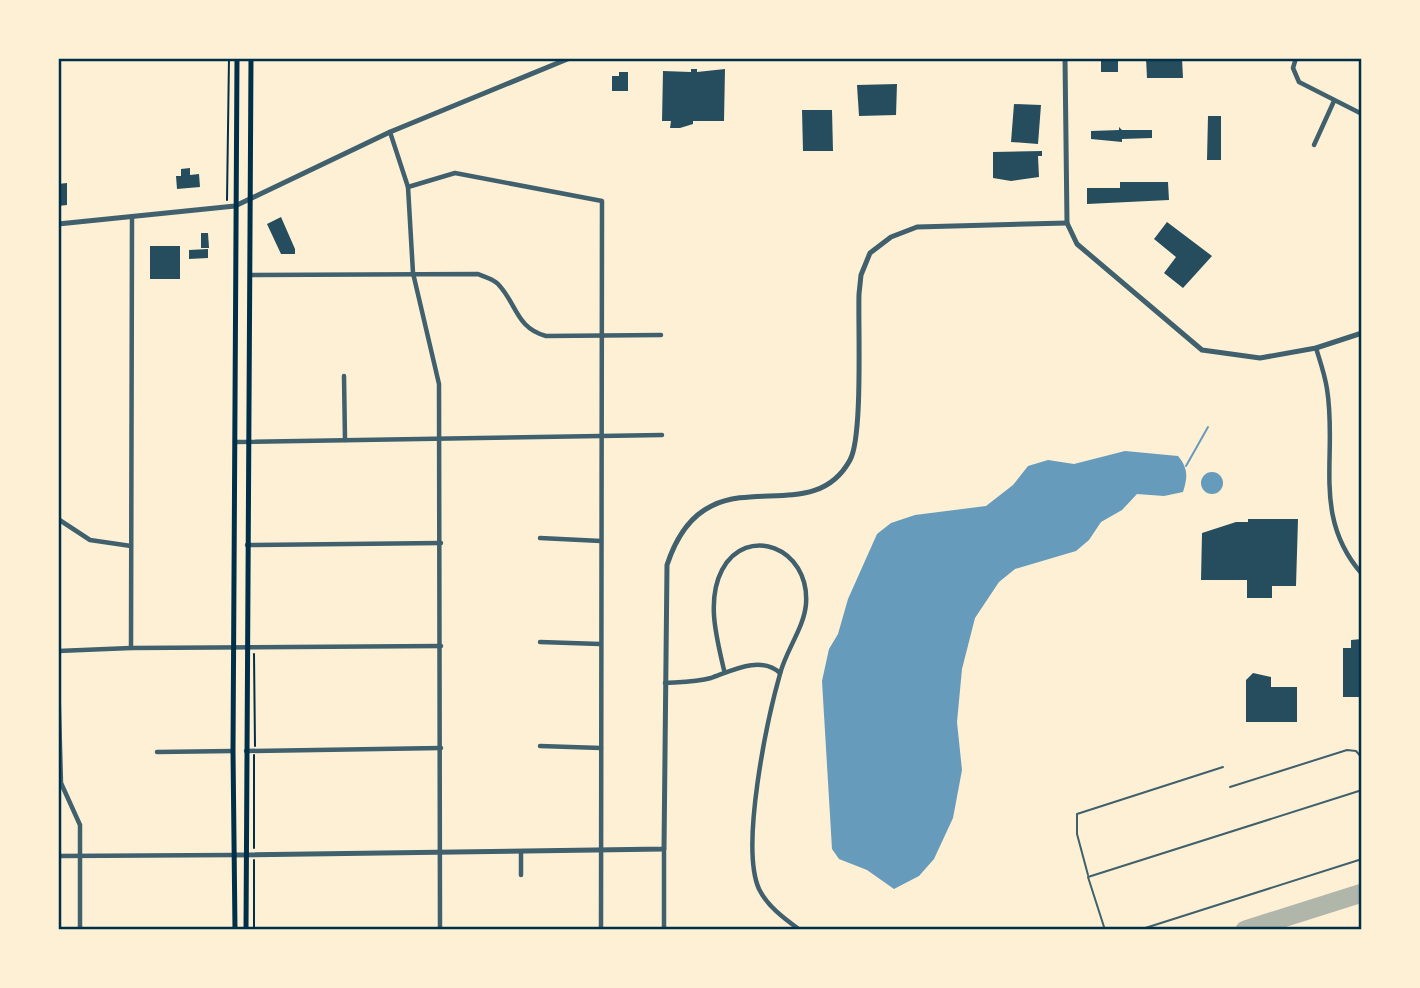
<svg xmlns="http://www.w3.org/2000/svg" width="1420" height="988" font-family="Cabin,sans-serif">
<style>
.water{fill:#669bbc}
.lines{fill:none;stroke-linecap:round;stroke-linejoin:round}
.stream{stroke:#669bbc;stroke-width:2}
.taxiway{stroke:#b1b6ab;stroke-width:19}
.building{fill:#264d5e}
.path{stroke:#003049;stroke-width:2}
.service{stroke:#3f606c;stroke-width:2}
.minor{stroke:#3f606c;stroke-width:4.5}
.tertiary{stroke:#3f606c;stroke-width:5}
.secondary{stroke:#003049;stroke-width:5}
.neatline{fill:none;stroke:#003049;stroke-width:2.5}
</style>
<rect width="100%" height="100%" fill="#fdf0d5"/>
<!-- water -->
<g class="water">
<path d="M 1125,451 L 1178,456 C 1188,468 1188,477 1183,492 L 1164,496 L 1137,494 L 1122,510 L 1101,522 L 1089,540 L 1076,551 L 1015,569 L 999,582 L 975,618 L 962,669 L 957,722 L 962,770 L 953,818 L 934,859 L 919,876 L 894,889 L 867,870 L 839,859 L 832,849 L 822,681 L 829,649 L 838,634 L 848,599 L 877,534 L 891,523 L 915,515 L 986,506 L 1013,485 L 1028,466 L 1048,460 L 1074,464 Z"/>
<circle cx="1212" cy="483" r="11"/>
</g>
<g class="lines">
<!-- stream -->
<path class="stream" d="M 1186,466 L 1208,427"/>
<!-- taxiway -->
<path class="taxiway" d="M 1245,930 L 1362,893"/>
</g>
<!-- building -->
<g class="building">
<path d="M 1101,58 L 1118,61 L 1118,72 L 1101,72 Z"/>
<path d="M 1146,58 L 1182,58 L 1183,78 L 1147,78 Z"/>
<path d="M 691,69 L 697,69 L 697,72 L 725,69 L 724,121 L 693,121 L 693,124 L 680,128 L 670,128 L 671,121 L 662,121 L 663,71 L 691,72 Z"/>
<path d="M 619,72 L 628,72 L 628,91 L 612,91 L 612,76 L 619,76 Z"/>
<path d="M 897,84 L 896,115 L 859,116 L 857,85 Z"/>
<path d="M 1014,104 L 1041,105 L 1038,144 L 1011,142 Z"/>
<path d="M 802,110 L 832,110 L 833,151 L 803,151 Z"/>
<path d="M 1208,116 L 1221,116 L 1221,160 L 1207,160 Z"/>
<path d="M 1119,127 L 1122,130 L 1152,130 L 1152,138 L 1122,139 L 1122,142 L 1091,139 L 1091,131 L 1119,130 Z"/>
<path d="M 1042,151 L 1042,156 L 1038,156 L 1039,177 L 1011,181 L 993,178 L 993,152 Z"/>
<path d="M 190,168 L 190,175 L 199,174 L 200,187 L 177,189 L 176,176 L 181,176 L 181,169 Z"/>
<path d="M 1120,182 L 1168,182 L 1169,200 L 1087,204 L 1087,188 L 1120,188 Z"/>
<path d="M 67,183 L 67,205 L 58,206 L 58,184 Z"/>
<path d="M 281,217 L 295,249 L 295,254 L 281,254 L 267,224 Z"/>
<path d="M 1167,222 L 1212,256 L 1183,288 L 1164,273 L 1176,257 L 1154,239 Z"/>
<path d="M 201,233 L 208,233 L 209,248 L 201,248 Z"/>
<rect x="150" y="246" width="30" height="33"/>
<path d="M 208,249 L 208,258 L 189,259 L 189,250 Z"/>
<path d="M 1248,519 L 1298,519 L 1296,586 L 1272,586 L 1272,598 L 1247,598 L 1247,580 L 1201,580 L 1202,533 L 1236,522 L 1248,522 Z"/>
<path d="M 1362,639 L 1362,697 L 1343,697 L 1343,648 L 1351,648 L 1351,640 Z"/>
<path d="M 1253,673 L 1271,677 L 1271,687 L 1297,687 L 1297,722 L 1246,722 L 1246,680 Z"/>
</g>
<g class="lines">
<!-- path -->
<g class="path">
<path d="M 227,200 L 229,58"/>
<path d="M 254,654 L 255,746"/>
<path d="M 254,848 L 254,755"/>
<path d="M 254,860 L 254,930"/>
</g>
<!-- service -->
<g class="service">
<path d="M 1230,787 L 1347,750 L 1356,751 L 1362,758"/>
<path d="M 1088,875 L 1077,834 L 1077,814 L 1223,767"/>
<path d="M 1105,930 L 1088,877 L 1362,790"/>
<path d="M 1139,930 L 1362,859"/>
</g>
<!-- minor -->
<g class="minor">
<path d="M 1296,58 L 1293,68 L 1299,82 L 1362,114"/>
<path d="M 390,132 L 408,187 L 413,273 L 439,384 L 440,930"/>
<path d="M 1314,145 L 1334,101"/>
<path d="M 408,187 L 455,173 L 602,201 L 601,930"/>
<path d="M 250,275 L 478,274 C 484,277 493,279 498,284 C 517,304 516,328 546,336 L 661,335"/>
<path d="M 1316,348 C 1320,361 1325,375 1327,389 C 1338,456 1311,516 1362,574"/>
<path d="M 344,376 L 345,440"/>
<path d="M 235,442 L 662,435"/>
<path d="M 58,519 L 90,540 L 131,546"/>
<path d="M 540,538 L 601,541"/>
<path d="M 247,545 L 441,543"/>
<path d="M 540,642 L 600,644"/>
<path d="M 131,648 L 132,218"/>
<path d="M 58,651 L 131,648 L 441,646"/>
<path d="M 724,670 C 717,639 706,601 722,570 C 746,524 810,547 806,604 C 804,628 786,650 780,674 C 767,720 740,847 759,889 C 768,907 785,919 800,930"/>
<path d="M 58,676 L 61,783 L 80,825 L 80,930"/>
<path d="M 665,683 C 680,682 696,682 711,678 C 731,671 761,655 780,673"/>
<path d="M 540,746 L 601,748"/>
<path d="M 246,751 L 441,748"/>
<path d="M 157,752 L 233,751"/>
<path d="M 521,852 L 521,875"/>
<path d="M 58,856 L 234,855"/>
<path d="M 664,930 L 664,849"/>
</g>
<!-- tertiary -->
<g class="tertiary">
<path d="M 1065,58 L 1067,223 L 1077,244 L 1202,350 L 1260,358 L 1316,348 L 1362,333"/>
<path d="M 58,224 L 235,206 L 390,132 L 570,58"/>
<path d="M 234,855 L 664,849 L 667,565 C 706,445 808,537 850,460 C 863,437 858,326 859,294 L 861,275 L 870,253 L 891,237 L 917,227 L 1067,223"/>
</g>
<!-- secondary -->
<g class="secondary">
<path d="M 235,930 L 233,751 L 237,58"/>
<path d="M 246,930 L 251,58"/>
</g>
</g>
<!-- border -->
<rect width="1420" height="988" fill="none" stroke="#fdf0d5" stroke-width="119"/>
<rect x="60" y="60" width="1300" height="868" class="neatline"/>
</svg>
